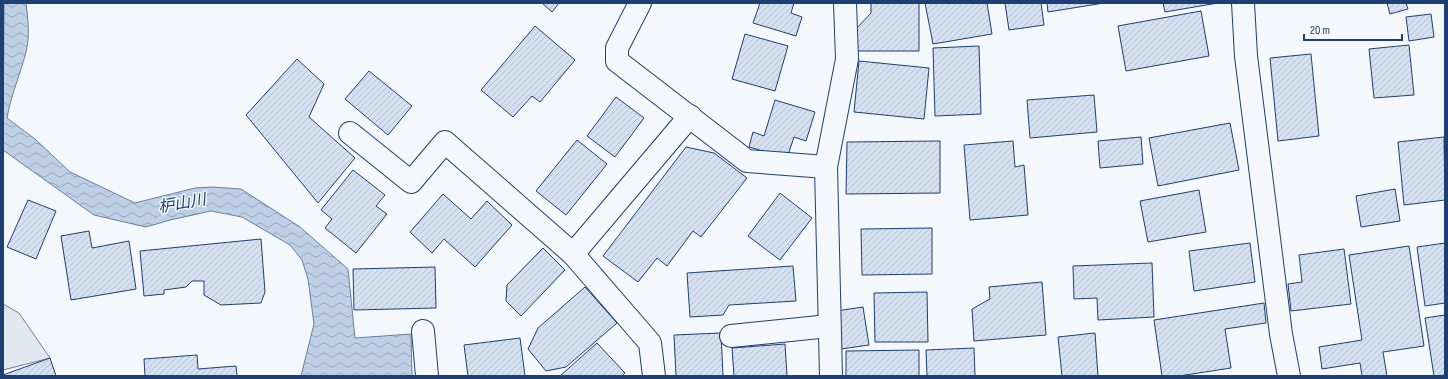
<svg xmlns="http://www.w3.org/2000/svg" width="1448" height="379" font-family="'Sofia Sans Condensed','Noto Sans JP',sans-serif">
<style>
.parking{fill:#e3e8f0;stroke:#687fa3}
.water{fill:url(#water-waves);stroke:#687fa3}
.building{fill:url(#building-hatch);stroke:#1d3f73}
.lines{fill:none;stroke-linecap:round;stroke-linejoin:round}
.minor-casing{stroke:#1d3f73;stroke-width:24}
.minor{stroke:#f4f7fb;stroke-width:22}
.labels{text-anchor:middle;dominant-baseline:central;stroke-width:3;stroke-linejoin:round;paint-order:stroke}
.water-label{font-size:16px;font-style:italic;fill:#1d3f73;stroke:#f4f7fb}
</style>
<defs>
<pattern id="water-waves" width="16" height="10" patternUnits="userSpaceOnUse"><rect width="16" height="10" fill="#bed0e5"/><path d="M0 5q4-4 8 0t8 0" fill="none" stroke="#9aaabe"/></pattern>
<pattern id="building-hatch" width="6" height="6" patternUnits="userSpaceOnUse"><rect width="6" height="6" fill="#d5e0f0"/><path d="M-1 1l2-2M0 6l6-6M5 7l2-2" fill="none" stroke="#b6c1d1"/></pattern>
</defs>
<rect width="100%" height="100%" fill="#f4f7fb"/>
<!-- parking -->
<path class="parking" d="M 3,304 L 19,313 L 50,358 L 3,370 Z"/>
<!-- water -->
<path class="water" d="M 4,3 L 26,3 C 28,19 30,36 26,52 C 20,75 11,95 7,118 L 35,139 L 70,172 L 135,203 L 195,188 L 212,187 L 241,189 L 300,227 L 348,269 L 355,338 L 411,334 L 412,376 L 301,376 L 314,324 L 308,279 L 302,260 L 290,245 L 242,217 L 211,211 L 170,220 L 146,227 L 94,215 L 3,150 Z"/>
<!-- building -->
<g class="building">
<path d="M 542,3 L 559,3 L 552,12 Z"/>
<path d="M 760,3 L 794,3 L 791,13 L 802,17 L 796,36 L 753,23 Z"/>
<path d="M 871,3 L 919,3 L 919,51 L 855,51 L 855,30 L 871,13 Z"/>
<path d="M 925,3 L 987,3 L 992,34 L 933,44 Z"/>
<path d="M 1005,3 L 1041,3 L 1044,25 L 1009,30 Z"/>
<path d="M 1047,3 L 1104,3 L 1048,12 Z"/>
<path d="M 1163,3 L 1218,3 L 1165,12 Z"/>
<path d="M 1387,3 L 1406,3 L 1408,9 L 1390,14 Z"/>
<path d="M 1201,11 L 1209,56 L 1126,71 L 1118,26 Z"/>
<path d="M 1431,14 L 1434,37 L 1409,41 L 1406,17 Z"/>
<path d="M 535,26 L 575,60 L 540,102 L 532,96 L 513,117 L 481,90 Z"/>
<path d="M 745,34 L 788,46 L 775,91 L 732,79 Z"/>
<path d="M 1409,45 L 1414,95 L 1374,98 L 1369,49 Z"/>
<path d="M 979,46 L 981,114 L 935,116 L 933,48 Z"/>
<path d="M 1311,54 L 1319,136 L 1278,141 L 1270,58 Z"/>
<path d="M 297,59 L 324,84 L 309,117 L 355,158 L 318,203 L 246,115 Z"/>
<path d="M 859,61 L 929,68 L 924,119 L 854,112 Z"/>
<path d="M 369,71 L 412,106 L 388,135 L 345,99 Z"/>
<path d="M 1094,95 L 1097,132 L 1030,138 L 1027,100 Z"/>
<path d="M 616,97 L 644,118 L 615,157 L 587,136 Z"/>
<path d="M 775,100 L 815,112 L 806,141 L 794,137 L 787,158 L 749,147 L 753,132 L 764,136 Z"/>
<path d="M 1230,123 L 1239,170 L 1158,186 L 1149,138 Z"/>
<path d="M 1141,137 L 1143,164 L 1100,168 L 1098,141 Z"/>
<path d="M 1444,137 L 1445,200 L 1404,205 L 1398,142 Z"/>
<path d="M 577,140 L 607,164 L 566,215 L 536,191 Z"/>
<path d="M 940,141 L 940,193 L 846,194 L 847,142 Z"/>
<path d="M 1013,141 L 1015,167 L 1024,165 L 1028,215 L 970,220 L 964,145 Z"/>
<path d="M 686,147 L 714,153 L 747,178 L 701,237 L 693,231 L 667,266 L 657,258 L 638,282 L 603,256 Z"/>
<path d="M 353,170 L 385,195 L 376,206 L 387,214 L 356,253 L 325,228 L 332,219 L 321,210 Z"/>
<path d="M 1395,189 L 1400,221 L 1361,227 L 1356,196 Z"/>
<path d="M 1199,190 L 1206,232 L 1148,242 L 1140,201 Z"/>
<path d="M 780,193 L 812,218 L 780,260 L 748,236 Z"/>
<path d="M 443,194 L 471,219 L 487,201 L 512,225 L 475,267 L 444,239 L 432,253 L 410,232 Z"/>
<path d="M 28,200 L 56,211 L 36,259 L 7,247 Z"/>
<path d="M 932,228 L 932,274 L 862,275 L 861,229 Z"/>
<path d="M 89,231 L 92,248 L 129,241 L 136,289 L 71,300 L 61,236 Z"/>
<path d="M 261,239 L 265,292 L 261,303 L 221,305 L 204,295 L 204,281 L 192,281 L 186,287 L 164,290 L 164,294 L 144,296 L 140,251 Z"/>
<path d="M 1250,243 L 1255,282 L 1194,291 L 1189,251 Z"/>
<path d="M 1445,243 L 1445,303 L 1425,306 L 1417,247 Z"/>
<path d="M 1409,246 L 1424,346 L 1383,352 L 1387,376 L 1362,376 L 1360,363 L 1322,369 L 1319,347 L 1362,340 L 1349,255 Z"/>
<path d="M 543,248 L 565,270 L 521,316 L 506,301 L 507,285 Z"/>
<path d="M 1344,249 L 1351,304 L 1291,311 L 1288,284 L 1302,282 L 1299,255 Z"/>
<path d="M 1152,263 L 1154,317 L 1098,320 L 1097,298 L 1074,299 L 1073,266 Z"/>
<path d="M 793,266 L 796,301 L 729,305 L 723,315 L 690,317 L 687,273 Z"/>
<path d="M 435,267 L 436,308 L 354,310 L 353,269 Z"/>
<path d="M 1042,282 L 1046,335 L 974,341 L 972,309 L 990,299 L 989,287 Z"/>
<path d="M 585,287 L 617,323 L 566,367 L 546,371 L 528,349 L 538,328 Z"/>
<path d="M 927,292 L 928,342 L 875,342 L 874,293 Z"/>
<path d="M 1264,303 L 1266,323 L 1225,329 L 1231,368 L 1179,376 L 1162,376 L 1154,320 Z"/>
<path d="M 863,307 L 869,345 L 841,349 L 836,311 Z"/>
<path d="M 1445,315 L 1445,375 L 1434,376 L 1425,318 Z"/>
<path d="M 721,333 L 723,376 L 676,376 L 674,335 Z"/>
<path d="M 1095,333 L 1098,376 L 1062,376 L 1058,337 Z"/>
<path d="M 520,338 L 525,376 L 468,376 L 464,345 Z"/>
<path d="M 597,343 L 625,373 L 622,376 L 560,376 Z"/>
<path d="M 785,344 L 787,376 L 734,376 L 732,348 Z"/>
<path d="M 974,348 L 975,376 L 927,376 L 926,350 Z"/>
<path d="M 919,350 L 919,376 L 846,376 L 846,351 Z"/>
<path d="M 197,355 L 198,369 L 236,366 L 237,376 L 145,376 L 144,359 Z"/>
<path d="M 50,358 L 56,376 L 3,376 L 3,375 Z"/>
</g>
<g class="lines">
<defs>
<g id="minor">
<path d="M 640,3 L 617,48 L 617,61 L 747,161 L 826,167"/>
<path d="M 1243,3 L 1246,56 L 1281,334 L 1289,376"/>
<path d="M 350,133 L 411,182 L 445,142 L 573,254 L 650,343 L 654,376"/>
<path d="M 573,254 L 690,116"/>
<path d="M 423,331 L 427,376"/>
<path d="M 731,336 L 829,326"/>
<path d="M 831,376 L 826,167 L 847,59 L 845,3"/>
</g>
</defs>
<!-- minor casing -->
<use href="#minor" class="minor-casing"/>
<!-- minor -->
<use href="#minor" class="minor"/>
</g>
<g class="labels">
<!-- water labels -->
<g class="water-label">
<text transform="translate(182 204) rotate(-10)">枦山川</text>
</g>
</g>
<!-- border -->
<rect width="1448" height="379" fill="none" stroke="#1d3f73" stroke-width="8"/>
<!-- scale -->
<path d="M1304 34v6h98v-6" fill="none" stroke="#1d3f73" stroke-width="2"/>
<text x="1310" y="34" font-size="12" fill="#1d3f73" stroke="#f4f7fb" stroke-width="3" paint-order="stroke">20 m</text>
</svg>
